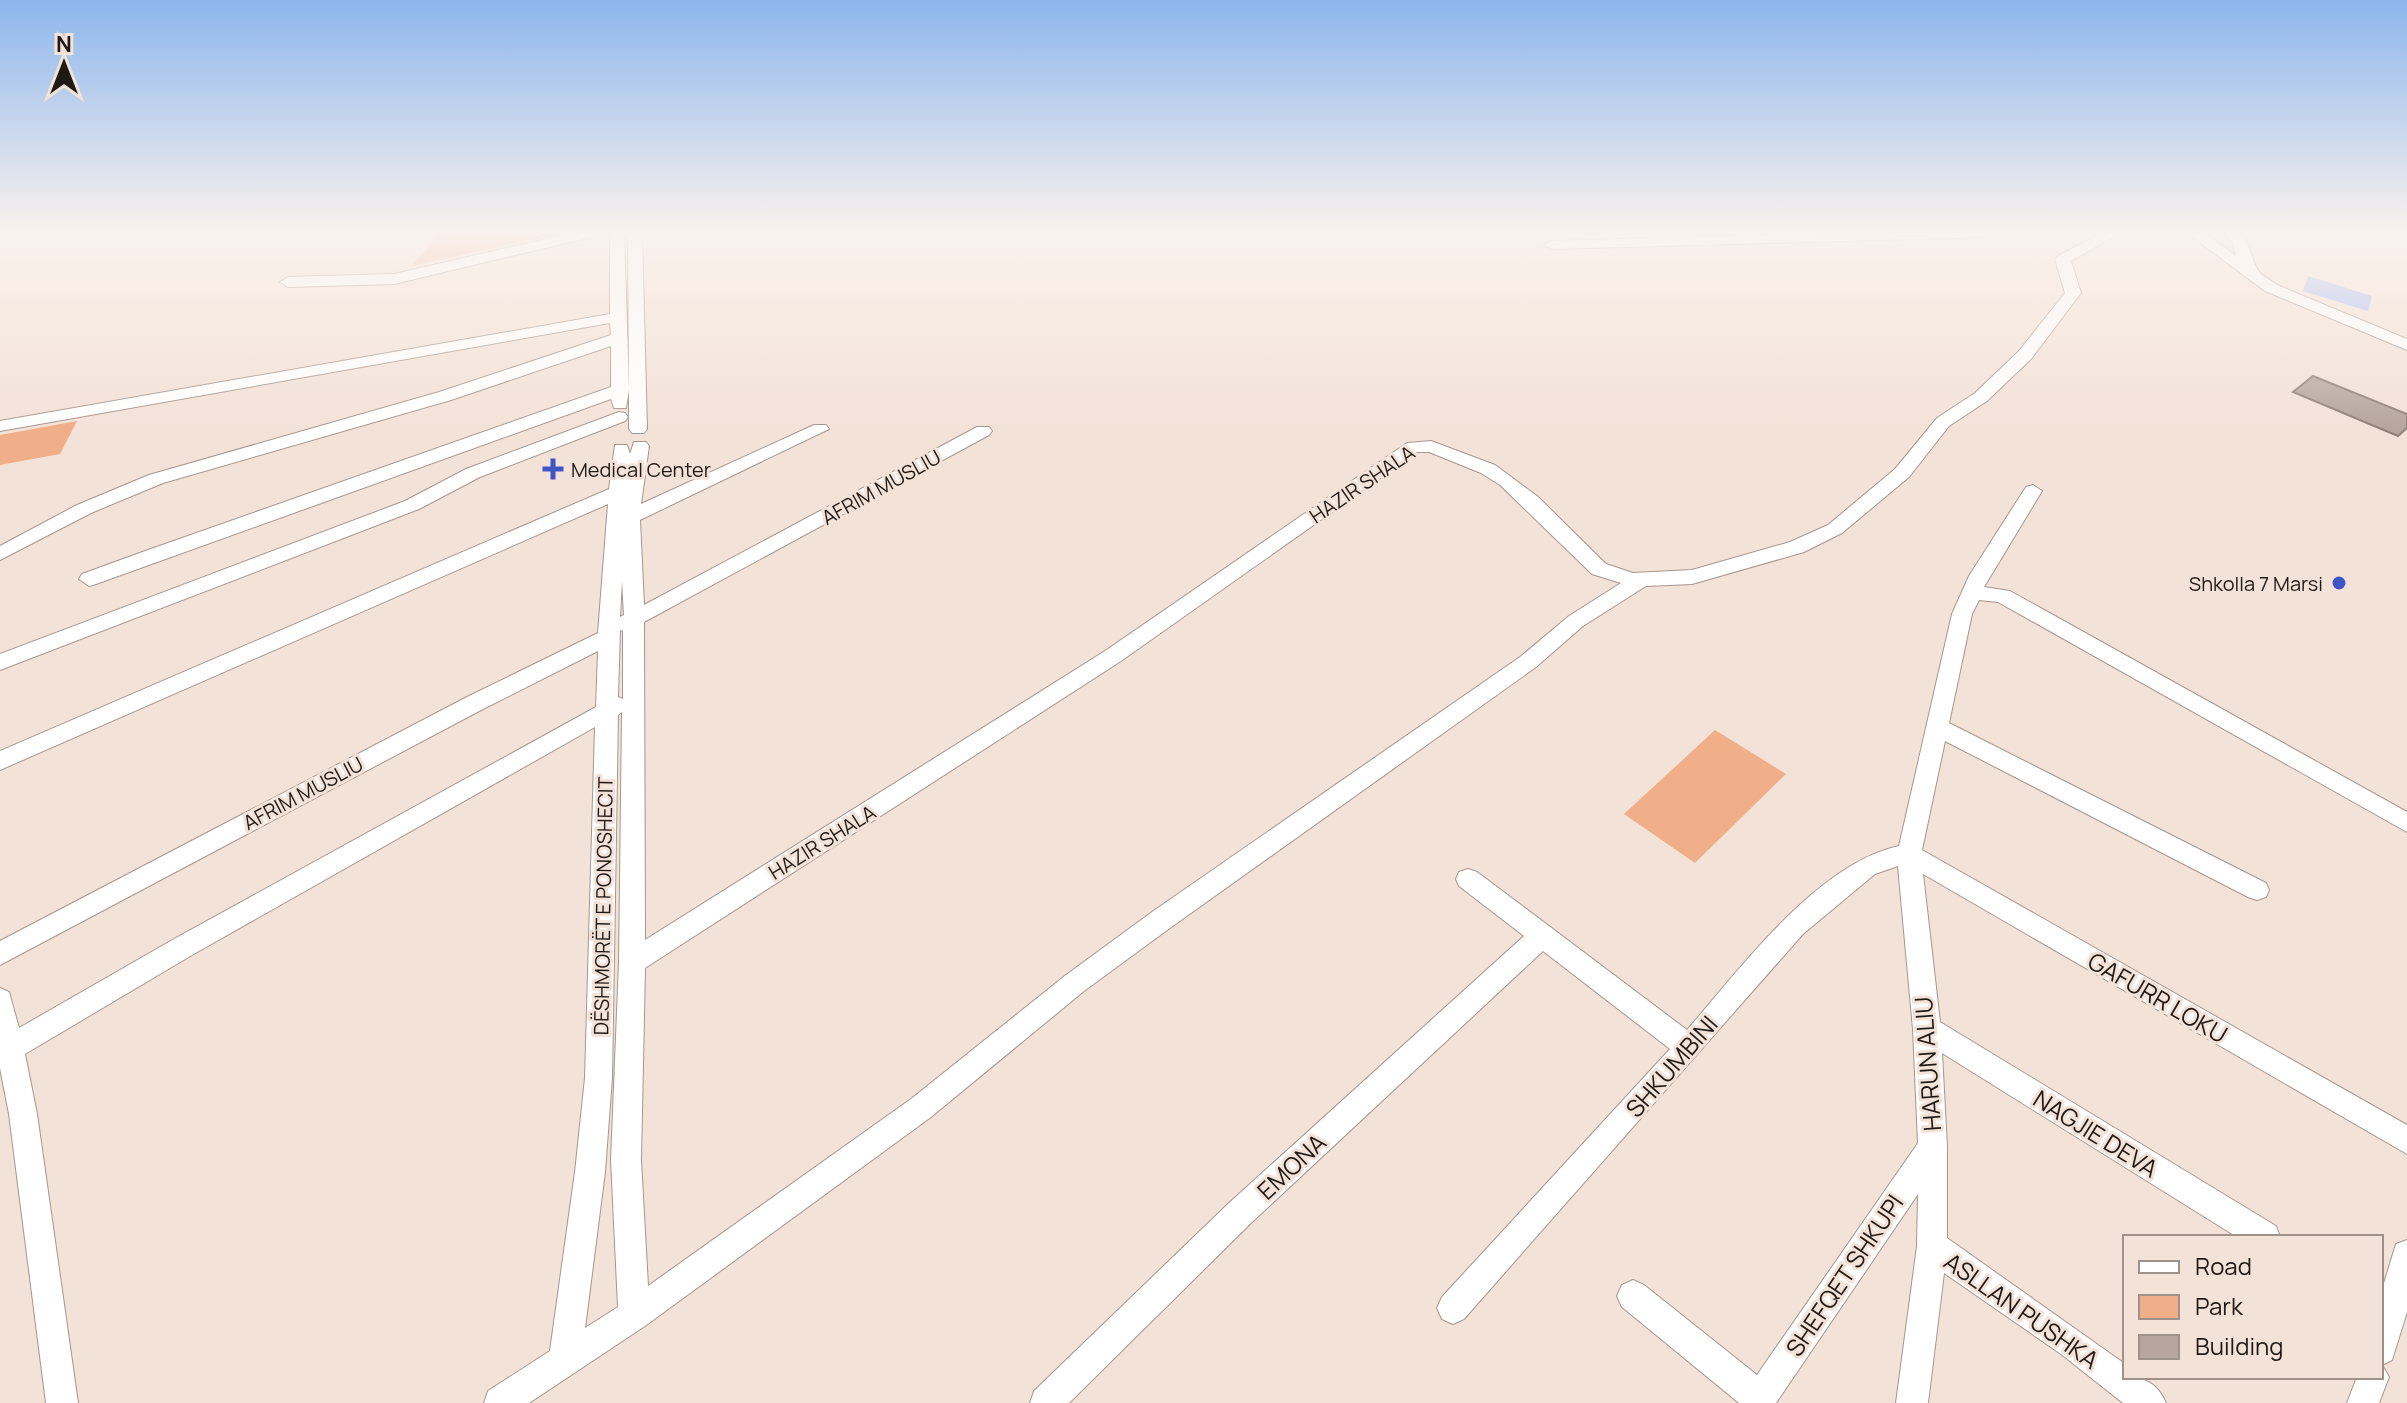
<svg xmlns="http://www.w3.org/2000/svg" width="2407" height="1403" font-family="Manrope,sans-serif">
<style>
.green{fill:#f0ae89}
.water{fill:#a4b9f5}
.building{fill:#b6a69d;stroke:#918179;stroke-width:2}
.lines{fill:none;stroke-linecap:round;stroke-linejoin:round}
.minor-casing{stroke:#a6968d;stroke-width:2}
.minor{fill:#fff;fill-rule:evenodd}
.poi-dot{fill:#3e55c8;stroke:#f3e2d8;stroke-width:3}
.labels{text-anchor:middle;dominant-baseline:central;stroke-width:6;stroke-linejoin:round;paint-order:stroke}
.poi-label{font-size:20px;fill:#201a17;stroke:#f3e2d8;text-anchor:start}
.street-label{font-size:20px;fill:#201a17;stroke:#f3e2d8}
.near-street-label{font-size:24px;fill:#201a17;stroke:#f3e2d8}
</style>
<rect width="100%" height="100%" fill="#f3e2d8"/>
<!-- green -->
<g class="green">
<path d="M 439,233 L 561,233 L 412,266 Z"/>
<path d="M 77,421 L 60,454 L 0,465 L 0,435 Z"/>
<path d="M 1715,730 L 1786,774 L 1695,863 L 1624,814 Z"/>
</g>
<!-- water -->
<path class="water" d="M 2308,276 L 2372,296 L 2368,311 L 2303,291 Z"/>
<!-- building -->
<path class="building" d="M 2313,376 L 2407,414 L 2407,428 L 2398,436 L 2293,392 Z"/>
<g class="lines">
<defs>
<g id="minor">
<path d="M 572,233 L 598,233 L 591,237 L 394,284 L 288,287 L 280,282 L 288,277 L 394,274 Z"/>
<path d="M 610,233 L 624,233 L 629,388 L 628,233 L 642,233 L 647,429 L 644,433 L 632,433 L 629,429 L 629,390 L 626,408 L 614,408 L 611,399 L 96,584 L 89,586 L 79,579 L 82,574 L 148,550 L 611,387 L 611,346 L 451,400 L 163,483 L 91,513 L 0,560 L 0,546 L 77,505 L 149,475 L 439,392 L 611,335 L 610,323 L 0,431 L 0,421 L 610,314 Z"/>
<path d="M 1831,233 L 1997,233 L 1990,237 L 1551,249 L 1544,245 L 1551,241 Z"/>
<path d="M 2102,233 L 2120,233 L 2071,261 L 2081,293 L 2031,359 L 1987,401 L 1949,426 L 1909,477 L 1842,533 L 1804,552 L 1692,584 L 1646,586 L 1583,626 L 1536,667 L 1170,928 L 1084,991 L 931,1117 L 645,1326 L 529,1403 L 484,1403 L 488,1391 L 550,1351 L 575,1172 L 585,1078 L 595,727 L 192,955 L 25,1054 L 37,1114 L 78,1403 L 46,1403 L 9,1114 L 0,1068 L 0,988 L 9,992 L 19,1028 L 174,939 L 596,707 L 598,651 L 483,709 L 0,965 L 0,941 L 467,697 L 598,633 L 608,504 L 0,770 L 0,751 L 609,489 L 615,445 L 627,445 L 630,454 L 634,442 L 646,442 L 649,446 L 641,504 L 814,425 L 826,425 L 829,429 L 640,520 L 644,605 L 977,427 L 989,427 L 992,431 L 989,435 L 644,622 L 645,940 L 1105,651 L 1407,443 L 1431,441 L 1495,465 L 1537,496 L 1606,564 L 1633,573 L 1692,570 L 1790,542 L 1828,525 L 1895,469 L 1937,418 L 1975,393 L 2019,351 L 2065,293 L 2055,259 L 2058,256 ZM 1417,452 L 1429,452 L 1481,473 L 1500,485 L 1592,574 L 1621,583 L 1569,616 L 1520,657 L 1152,912 L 1066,975 L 911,1099 L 648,1286 L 641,1160 L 645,968 L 1121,661 ZM 622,581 L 624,615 L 620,617 ZM 620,630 L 623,631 L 623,699 L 618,697 ZM 622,712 L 619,962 L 611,1160 L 618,1307 L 585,1328 L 605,1172 L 612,1078 L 618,715 Z"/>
<path d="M 2187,233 L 2204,233 L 2236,256 L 2233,242 L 2224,233 L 2240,233 C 2251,243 2251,262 2260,273 C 2264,277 2272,281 2277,285 L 2407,339 L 2407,350 L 2265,291 Z"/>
<path d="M 619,412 L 625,413 L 628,417 L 625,421 L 480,477 L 419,509 L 0,670 L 0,654 L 405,501 L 466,469 Z"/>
<path d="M 2033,485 L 2042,491 L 1984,587 L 2010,591 L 2407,812 L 2407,832 L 1998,602 L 1979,600 L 1972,614 L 1949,723 L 2266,883 L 2269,890 L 2266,897 L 2257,900 L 2248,897 L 1945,741 L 1922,850 L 2407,1125 L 2407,1154 L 1923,874 L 1940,1022 L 2276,1226 L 2280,1237 L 2237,1237 L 1942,1053 L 1947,1147 L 1947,1238 L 2125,1364 L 2125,1377 C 2145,1377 2158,1384 2166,1403 L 2123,1403 L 2061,1354 L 1944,1273 L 1928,1403 L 1896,1403 L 1917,1246 L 1918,1194 L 1776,1403 L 1739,1403 L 1622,1307 L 1617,1296 L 1622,1285 L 1633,1280 L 1644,1285 L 1757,1375 L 1918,1143 L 1913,1029 L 1898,866 L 1875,874 L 1803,934 L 1464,1319 L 1453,1324 L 1442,1319 L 1437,1308 L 1442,1297 L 1670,1049 L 1543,951 L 1251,1223 L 1069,1403 L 1030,1403 L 1034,1391 L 1229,1203 L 1524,936 L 1459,886 L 1456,879 L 1459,872 L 1468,869 L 1477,872 L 1687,1030 C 1740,969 1818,863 1899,846 L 1952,614 L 1969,576 L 2026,487 Z"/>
<path d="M 2407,1240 L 2407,1312 L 2392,1360 L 2382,1365 L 2389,1377 L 2379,1403 L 2347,1403 L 2357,1377 L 2381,1377 L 2381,1293 L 2396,1244 Z"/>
</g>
</defs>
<!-- minor casing -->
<use href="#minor" class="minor-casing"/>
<!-- minor -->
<use href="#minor" class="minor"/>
</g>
<!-- sky -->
<linearGradient id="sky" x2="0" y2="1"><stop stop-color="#8db6ed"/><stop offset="0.54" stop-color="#faf2ed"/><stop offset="1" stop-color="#faf2ed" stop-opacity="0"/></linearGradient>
<rect width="2407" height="429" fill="url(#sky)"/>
<!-- markers -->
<g class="poi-dot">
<path d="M549 457h8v8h8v8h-8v8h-8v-8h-8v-8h8z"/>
<circle cx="2339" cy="583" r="8"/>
</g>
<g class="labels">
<!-- poi labels -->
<g class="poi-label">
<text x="571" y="469">Medical Center</text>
<text x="2323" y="583" text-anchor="end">Shkolla 7 Marsi</text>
</g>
<!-- street labels -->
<g class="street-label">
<text transform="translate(1362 484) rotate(-34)">HAZIR SHALA</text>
<text transform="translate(881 487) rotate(-29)">AFRIM MUSLIU</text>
<text transform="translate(303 793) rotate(-28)">AFRIM MUSLIU</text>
<text transform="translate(822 842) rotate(-32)">HAZIR SHALA</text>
<text transform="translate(603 906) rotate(-89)">DËSHMORËT E PONOSHECIT</text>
</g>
<!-- near-street labels -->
<g class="near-street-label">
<text transform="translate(2158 997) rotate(30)">GAFURR LOKU</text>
<text transform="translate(1927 1064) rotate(-94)">HARUN ALIU</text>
<text transform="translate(1671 1066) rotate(-49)">SHKUMBINI</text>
<text transform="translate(2096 1133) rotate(32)">NAGJIE DEVA</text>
<text transform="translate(1291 1166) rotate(-43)">EMONA</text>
<text transform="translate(1844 1275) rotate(-56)">SHEFQET SHKUPI</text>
<text transform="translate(2022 1310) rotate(35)">ASLLAN PUSHKA</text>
</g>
</g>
<!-- legend -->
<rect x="2123" y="1235" width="260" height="144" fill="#f3e2d8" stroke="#9f928b" stroke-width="2"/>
<rect x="2139" y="1261" width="40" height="12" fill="#ffffff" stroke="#9f928b" stroke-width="2"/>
<text x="2195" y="1275" font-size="24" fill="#201a17">Road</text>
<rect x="2139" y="1295" width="40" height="24" fill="#f0ae89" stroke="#9f928b" stroke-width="2"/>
<text x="2195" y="1315" font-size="24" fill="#201a17">Park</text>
<rect x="2139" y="1335" width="40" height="24" fill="#b6a69d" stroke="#9f928b" stroke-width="2"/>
<text x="2195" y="1355" font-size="24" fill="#201a17">Building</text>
<!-- north arrow -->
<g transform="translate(64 64)" stroke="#f3e2d8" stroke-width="6" paint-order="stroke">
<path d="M0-6L14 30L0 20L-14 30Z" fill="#201a17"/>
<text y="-12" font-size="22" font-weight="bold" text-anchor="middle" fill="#201a17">N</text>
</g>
</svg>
